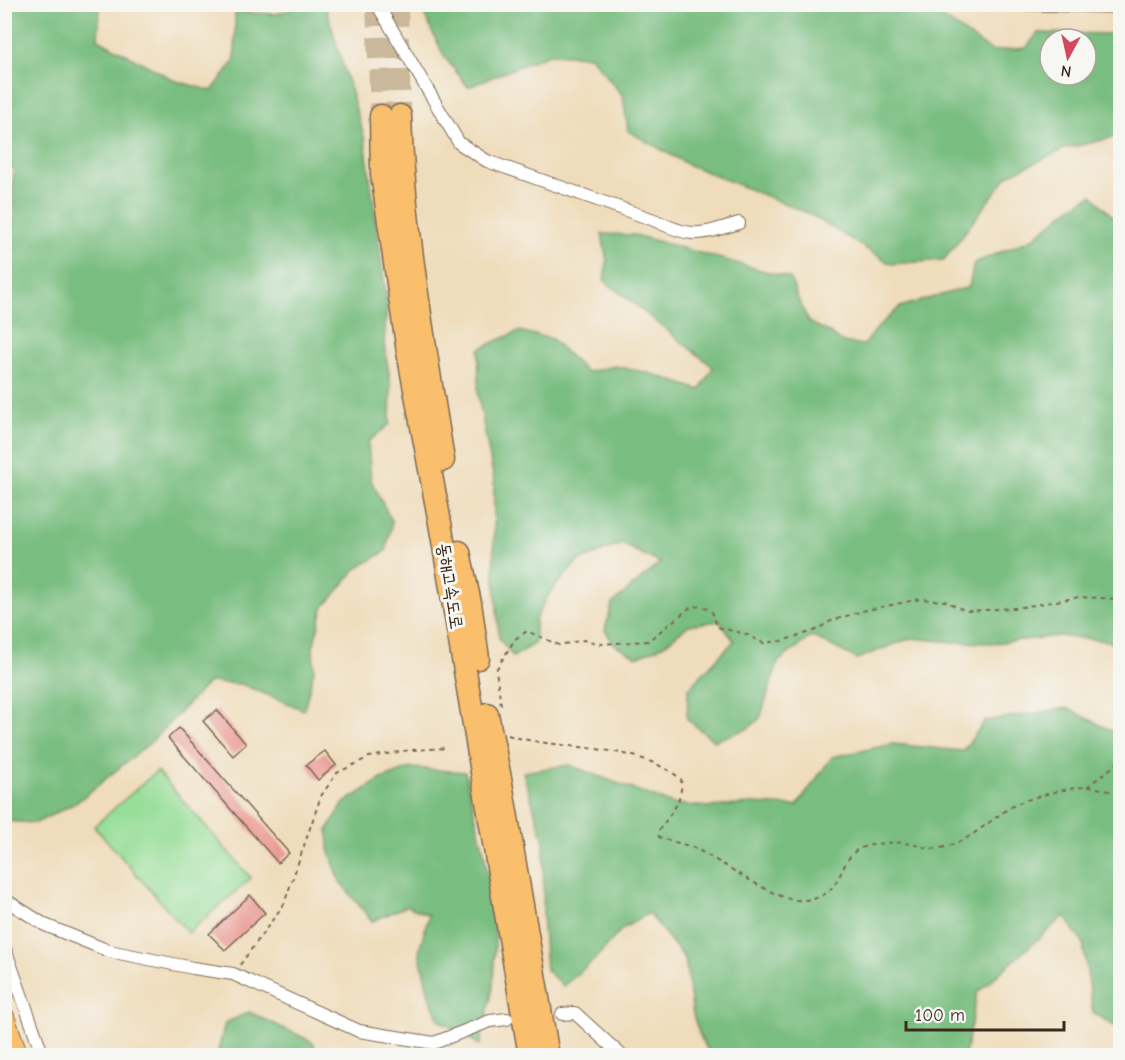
<svg xmlns="http://www.w3.org/2000/svg" width="1125" height="1060" font-family="'Comic Neue','Poor Story',sans-serif">
<style>
.green{fill:#97de98;stroke:#69845b;stroke-width:1.5}
.forest{fill:#79bd80;stroke:#5a744f;stroke-width:1.5;fill-rule:evenodd}
.building{fill:#ea9691}
.lines{fill:none;stroke-linecap:round;stroke-linejoin:round}
.motorway-tunnel{stroke:#cbb89b;stroke-width:22;stroke-dasharray:22 11;stroke-linecap:butt}
.service-casing{stroke:#7a6855;stroke-width:8}
.minor-casing{stroke:#7a6855;stroke-width:14}
.primary-casing{stroke:#7a6855;stroke-width:22}
.motorway-casing{stroke:#7a6855;stroke-width:25}
.path{stroke:#7a6855;stroke-width:2;stroke-dasharray:4.5 4.5;stroke-linecap:butt}
.service{stroke:#fff;stroke-width:6}
.minor{stroke:#fff;stroke-width:12}
.primary{stroke:#f9bf6d;stroke-width:20}
.motorway{stroke:#f9bf6d;stroke-width:22}
.labels{text-anchor:middle;dominant-baseline:central;stroke-width:6;stroke-linejoin:round;paint-order:stroke}
.street-label{font-size:18px;fill:#3b2a1e;stroke:#f6f6f2}
</style>
<rect width="100%" height="100%" fill="#f6f6f2"/>
<filter id="ink" filterUnits="userSpaceOnUse"><feTurbulence type="fractalNoise" baseFrequency=".0167" numOctaves="2"/><feDisplacementMap in="SourceGraphic" scale="12" xChannelSelector="R" yChannelSelector="G"/><feConvolveMatrix kernelMatrix="1 2 1 2 8 2 1 2 1" color-interpolation-filters="sRGB"/></filter>
<filter id="wash" filterUnits="userSpaceOnUse"><feTurbulence type="fractalNoise" baseFrequency=".008" numOctaves="4" result="noise"/><feDisplacementMap in="SourceGraphic" scale="24" xChannelSelector="R" yChannelSelector="G"/><feGaussianBlur stdDeviation="1.35" result="paint"/><feColorMatrix in="noise" values="0 0 0 0 0 0 0 0 0 0 0 0 0 0 0 0 0 1.4 0 .05"/><feComposite in="paint" operator="in"/></filter>
<g filter="url(#wash)">
<rect width="100%" height="100%" fill="#efdcba"/>
<!-- green -->
<path class="green" d="M 157,771 L 251,878 L 188,933 L 94,826 Z"/>
<!-- forest -->
<g class="forest">
<path d="M 5,4 L 100,5 L 98,39 L 176,81 L 212,91 L 235,60 L 235,12 L 276,14 L 304,5 L 325,5 L 365,140 L 387,303 L 384,344 L 391,385 L 390,424 L 368,442 L 371,480 L 392,522 L 386,551 L 356,569 L 323,608 L 313,647 L 314,670 L 304,710 L 241,684 L 209,682 L 151,742 L 77,802 L 36,823 L 4,821 L 4,231 L 13,227 L 13,170 L 4,148 Z"/>
<path d="M 432,5 L 846,5 L 855,9 L 937,14 L 992,51 L 1026,48 L 1038,33 L 1120,34 L 1120,138 L 1116,137 L 1067,148 L 1008,175 L 944,260 L 891,264 L 808,213 L 687,164 L 628,131 L 623,96 L 590,56 L 549,54 L 468,87 L 444,56 L 422,10 ZM 1050,39 L 1086,39 L 1086,75 L 1050,75 Z"/>
<path d="M 1092,195 L 1116,220 L 1120,228 L 1120,652 L 1110,641 L 1060,636 L 995,643 L 954,642 L 911,638 L 857,659 L 812,636 L 778,662 L 760,718 L 749,728 L 714,741 L 687,719 L 688,689 L 734,641 L 719,621 L 689,625 L 662,646 L 637,657 L 614,644 L 605,630 L 612,604 L 660,563 L 622,544 L 578,561 L 550,592 L 535,620 L 535,643 L 513,657 L 499,638 L 494,566 L 494,480 L 478,395 L 479,349 L 519,331 L 552,339 L 586,372 L 615,366 L 649,373 L 700,390 L 713,367 L 604,280 L 607,261 L 602,234 L 635,235 L 790,278 L 798,299 L 809,322 L 828,332 L 841,342 L 864,345 L 878,327 L 900,307 L 969,287 L 974,263 L 1032,239 L 1070,208 Z"/>
<path d="M 1067,708 L 1120,735 L 1120,1029 L 1093,1013 L 1083,943 L 1064,916 L 977,993 L 965,1055 L 711,1055 L 701,1039 L 693,1015 L 685,959 L 649,913 L 622,929 L 594,960 L 563,986 L 546,970 L 543,926 L 544,841 L 523,772 L 569,765 L 673,804 L 709,807 L 752,804 L 797,806 L 832,757 L 893,744 L 963,751 L 985,721 Z"/>
<path d="M 411,768 L 465,772 L 483,848 L 496,921 L 493,987 L 480,1045 L 439,1020 L 429,995 L 419,951 L 429,915 L 407,906 L 372,921 L 340,882 L 329,849 L 328,829 L 344,803 L 381,779 Z"/>
<path d="M 249,1012 L 313,1042 L 318,1055 L 217,1055 L 225,1023 Z"/>
</g>
<g id="blocks">
<!-- building -->
<g class="building">
<path d="M 217,710 L 246,744 L 233,756 L 203,721 Z"/>
<path d="M 179,728 L 289,853 L 278,863 L 168,738 Z"/>
<path d="M 325,751 L 336,765 L 318,780 L 306,765 Z"/>
<path d="M 250,895 L 265,913 L 225,950 L 209,934 Z"/>
</g>
</g>
</g>
<g filter="url(#ink)">
<use href="#blocks" fill-opacity="0" stroke="#7a6855" stroke-width="1.5"/>
<g class="lines">
<!-- motorway-tunnel -->
<g class="motorway-tunnel">
<path d="M 377,4 L 381,116"/>
<path d="M 397,4 L 400,116"/>
</g>
<defs>
<path id="service" d="M 919,4 L 1120,10"/>
<g id="minor">
<path d="M 377,4 L 459,143 L 487,161 L 654,220 C 693,239 699,235 739,223"/>
<path d="M 4,899 L 45,925 L 109,951 L 193,968 L 233,974 L 359,1031 L 434,1043 L 490,1021 L 507,1019"/>
<path d="M 4,946 L 43,1056"/>
<path d="M 562,1014 L 575,1013 L 622,1056"/>
</g>
<path id="primary" d="M 4,1017 L 18,1056"/>
<g id="motorway">
<path d="M 381,116 L 382,174 L 408,352 L 440,523 L 530,1056"/>
<path d="M 400,116 C 404,232 425,346 443,460"/>
<path d="M 459,552 L 470,603 L 478,658"/>
<path d="M 487,714 L 501,783 L 548,1056"/>
</g>
</defs>
<!-- service casing -->
<use href="#service" class="service-casing"/>
<!-- minor casing -->
<use href="#minor" class="minor-casing"/>
<!-- primary casing -->
<use href="#primary" class="primary-casing"/>
<!-- motorway casing -->
<use href="#motorway" class="motorway-casing"/>
<!-- path -->
<g class="path">
<path d="M 501,705 L 496,670 L 515,639 L 527,631 L 559,645 L 584,640 L 601,644 L 648,641 L 692,606 C 712,607 712,609 717,627 L 746,634 L 763,643 L 781,641 L 814,631 L 831,621 L 862,611 L 920,599 L 945,601 L 966,611 L 1017,608 L 1079,597 L 1120,599"/>
<path d="M 508,735 C 563,752 633,741 681,779 C 684,801 669,815 658,832 L 659,837 C 672,842 686,844 698,850 C 720,861 773,898 795,900 C 847,903 835,859 861,848 C 874,843 897,841 910,844 C 922,846 929,850 941,848 C 969,842 987,822 1011,807 C 1026,798 1067,788 1085,787 C 1096,786 1110,792 1120,794"/>
<path d="M 1087,787 L 1120,761"/>
<path d="M 240,965 L 284,904 L 321,796 L 337,773 L 369,757 L 410,750 L 448,748"/>
</g>
<!-- service -->
<use href="#service" class="service"/>
<!-- minor -->
<use href="#minor" class="minor"/>
<!-- primary -->
<use href="#primary" class="primary"/>
<!-- motorway -->
<use href="#motorway" class="motorway"/>
</g>
</g>
<g class="labels">
<!-- street labels -->
<g class="street-label">
<text transform="translate(450 586) rotate(81)">동해고속도로</text>
</g>
</g>
<!-- margin -->
<rect width="1125" height="1060" fill="none" stroke="#f6f6f2" stroke-width="24"/>
<!-- north arrow -->
<g transform="translate(1068 57) rotate(188)"><circle r="28" fill="#f6f6f2" stroke="#aba49d" stroke-width="1.5"/>
<path d="M0-4.5L10 22L0 15L-10 22Z" fill="#d1495b"/>
<text y="-9" font-size="16" font-weight="bold" text-anchor="middle" fill="#3b2a1e">N</text>
</g>
<!-- scale -->
<path d="M906 1021v9h158v-9" fill="none" stroke="#3b2a1e" stroke-width="3"/>
<text x="915" y="1021" font-size="18" fill="#3b2a1e" stroke="#f6f6f2" stroke-width="4.5" paint-order="stroke">100 m</text>
</svg>
